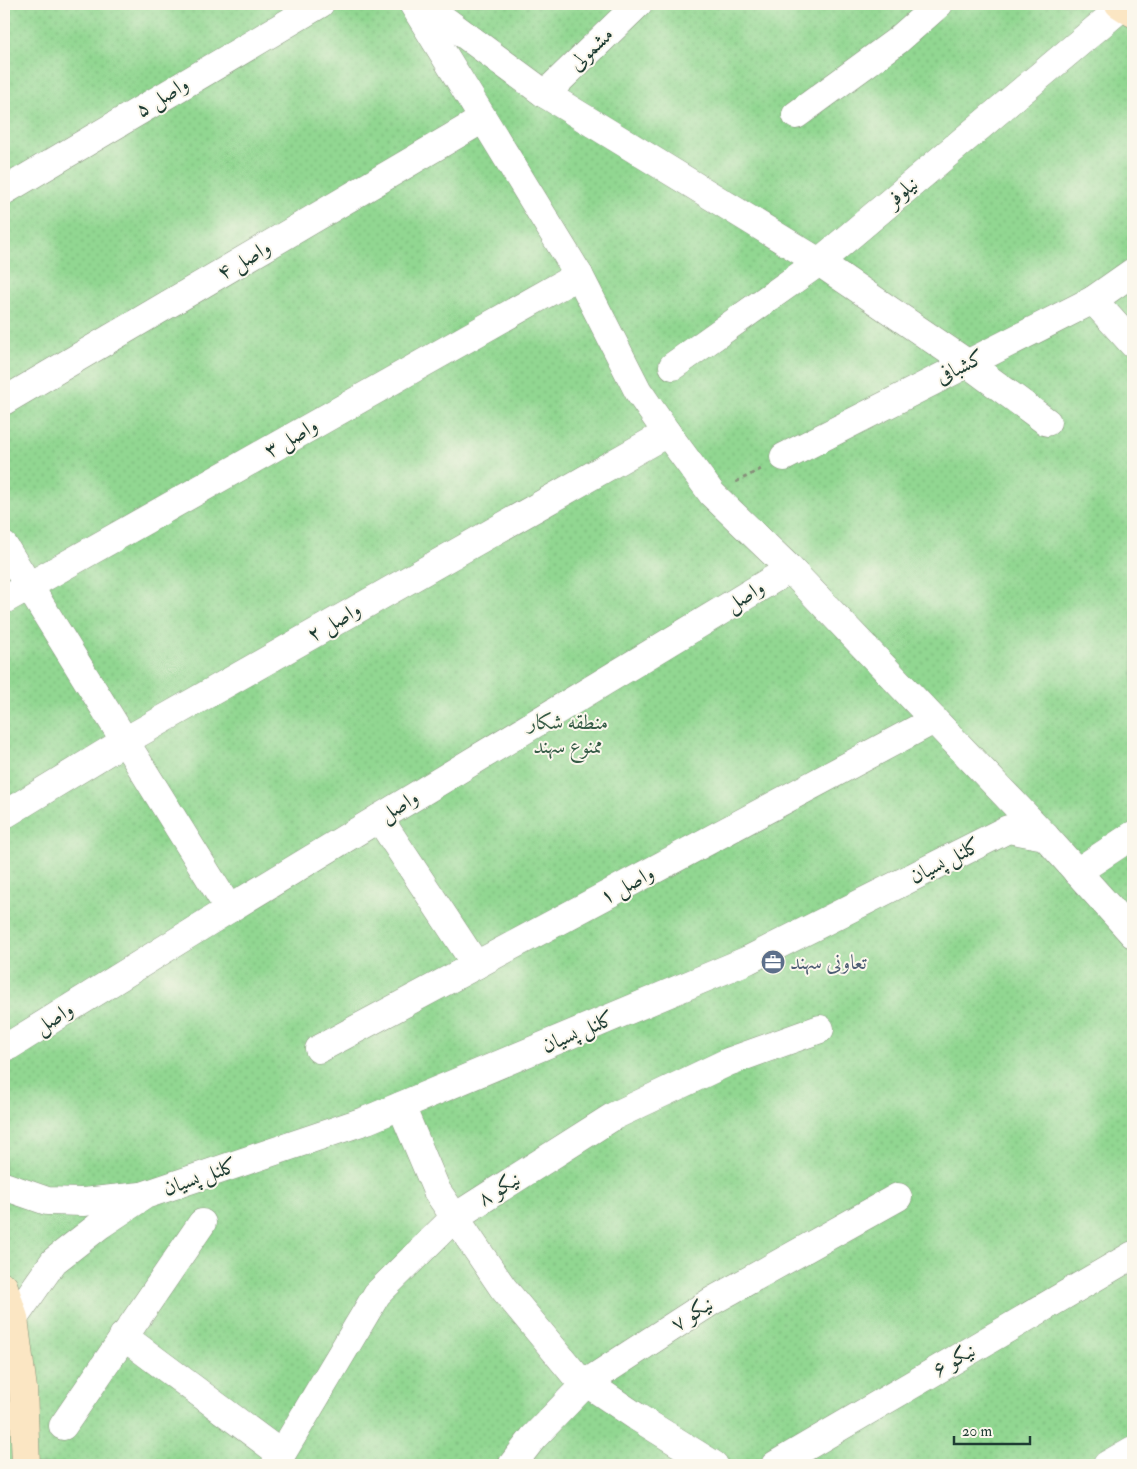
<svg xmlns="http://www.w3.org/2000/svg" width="1137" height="1469" font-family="'IM FELL Double Pica',Amiri,serif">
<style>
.park{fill:url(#park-dots);stroke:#588a62}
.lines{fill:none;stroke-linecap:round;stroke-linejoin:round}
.minor-casing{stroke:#86907a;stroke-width:29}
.secondary-casing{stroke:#86907a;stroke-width:29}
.path{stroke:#86907a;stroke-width:3;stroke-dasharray:4 4;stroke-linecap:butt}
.minor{stroke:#fff;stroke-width:28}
.secondary{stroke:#fbe6c3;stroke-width:28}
.labels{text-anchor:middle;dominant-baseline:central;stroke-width:4;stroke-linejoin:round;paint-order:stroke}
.street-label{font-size:21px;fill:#1f3d34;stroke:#fbf7ec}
.park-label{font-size:21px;fill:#365c47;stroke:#fbf7ec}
.service-label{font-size:21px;fill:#4e5e75;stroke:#fbf7ec;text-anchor:start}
</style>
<defs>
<pattern id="park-dots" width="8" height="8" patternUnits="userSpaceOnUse" patternTransform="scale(1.25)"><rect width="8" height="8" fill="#91d791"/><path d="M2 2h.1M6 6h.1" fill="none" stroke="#7db97e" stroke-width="1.8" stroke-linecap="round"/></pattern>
</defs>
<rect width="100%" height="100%" fill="#fbf7ec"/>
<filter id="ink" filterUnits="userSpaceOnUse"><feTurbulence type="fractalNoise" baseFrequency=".02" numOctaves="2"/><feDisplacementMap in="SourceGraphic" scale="10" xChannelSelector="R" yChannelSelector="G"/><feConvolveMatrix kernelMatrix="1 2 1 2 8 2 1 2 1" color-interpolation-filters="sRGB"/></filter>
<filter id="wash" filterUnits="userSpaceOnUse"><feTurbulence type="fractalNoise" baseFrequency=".0096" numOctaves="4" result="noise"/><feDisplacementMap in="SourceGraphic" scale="20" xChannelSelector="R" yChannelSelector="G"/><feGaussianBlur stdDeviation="1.12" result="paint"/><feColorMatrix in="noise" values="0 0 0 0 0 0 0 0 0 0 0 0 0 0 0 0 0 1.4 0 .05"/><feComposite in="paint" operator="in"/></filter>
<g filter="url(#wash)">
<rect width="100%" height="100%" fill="#ece2c1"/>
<!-- park -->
<rect class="park" x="4" y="4" width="1129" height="1461"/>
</g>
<g filter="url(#ink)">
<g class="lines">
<defs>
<g id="minor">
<path d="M 413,4 L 579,275 L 638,391 L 667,433 L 712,494 L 790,569 L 1045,836"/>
<path d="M 423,4 L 545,94 L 819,262 L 967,363 L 1047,422"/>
<path d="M 545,94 L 638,4"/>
<path d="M 796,115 L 897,41 L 939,4"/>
<path d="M 4,191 L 320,4"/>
<path d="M 1093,300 L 1133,344"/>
<path d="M 673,366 L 819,262 L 1123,6"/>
<path d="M 4,401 L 483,119"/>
<path d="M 784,457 L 1093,300 L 1133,272"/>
<path d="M 4,546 L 229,909"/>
<path d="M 4,600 L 579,275"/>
<path d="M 4,815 L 125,741 L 667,433"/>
<path d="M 379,818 L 476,965"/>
<path d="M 1077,872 L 1133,835"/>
<path d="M 9,1046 L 229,909 L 790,569"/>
<path d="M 319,1049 L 934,720"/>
<path d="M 401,1106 L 437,1191 L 503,1288 L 575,1375 L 637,1417 L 714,1465"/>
<path d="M 4,1186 L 47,1201 L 83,1202 L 141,1196"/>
<path d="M 14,1318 L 54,1261 L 100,1225 L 145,1195 L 367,1120 L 748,960 L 1008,829 L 1045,836 L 1133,934"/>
<path d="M 123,1336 L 281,1454"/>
<path d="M 63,1426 L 202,1223"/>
<path d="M 275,1465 L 377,1294 L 455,1217 L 614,1116 L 728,1062 L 820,1029"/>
<path d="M 512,1465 L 533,1438 L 586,1383 L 712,1301 L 898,1197"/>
<path d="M 775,1465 L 1133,1255"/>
<path d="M 1107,1465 L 1133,1450"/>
</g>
<g id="secondary">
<path d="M 1119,4 L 1133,13"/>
<path d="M 4,1287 L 14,1318 L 23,1389 L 26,1465"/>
</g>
</defs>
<!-- minor casing -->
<use href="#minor" class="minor-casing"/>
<!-- secondary casing -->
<use href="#secondary" class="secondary-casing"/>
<!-- path -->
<path class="path" d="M 736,482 L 761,469"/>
<!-- minor -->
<use href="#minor" class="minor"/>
<!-- secondary -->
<use href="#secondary" class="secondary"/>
</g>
</g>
<!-- icons -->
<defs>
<symbol id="office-disc" viewBox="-11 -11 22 22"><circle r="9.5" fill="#5c6f8a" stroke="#fbf7ec"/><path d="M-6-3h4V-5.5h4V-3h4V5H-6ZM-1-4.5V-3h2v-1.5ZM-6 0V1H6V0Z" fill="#fff"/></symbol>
</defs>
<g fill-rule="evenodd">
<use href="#office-disc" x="759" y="948" width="28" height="28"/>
</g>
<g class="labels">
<!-- street labels -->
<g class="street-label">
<text transform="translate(591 49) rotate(-44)">مشمولی</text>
<text transform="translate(162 97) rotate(-31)">واصل ۵</text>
<text transform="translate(902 192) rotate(-40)">نیلوفر</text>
<text transform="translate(244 260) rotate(-30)">واصل ۴</text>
<text transform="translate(960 367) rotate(-27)">کشبافی</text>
<text transform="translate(291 438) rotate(-30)">واصل ۳</text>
<text transform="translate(745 596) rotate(-31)">واصل</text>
<text transform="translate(334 622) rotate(-30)">واصل ۲</text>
<text transform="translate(399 806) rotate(-31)">واصل</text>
<text transform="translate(945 861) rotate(-27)">کلنل پسیان</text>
<text transform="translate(627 885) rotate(-28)">واصل ۱</text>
<text transform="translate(54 1018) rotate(-32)">واصل</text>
<text transform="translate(578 1032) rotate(-23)">کلنل پسیان</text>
<text transform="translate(200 1177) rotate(-19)">کلنل پسیان</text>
<text transform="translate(499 1189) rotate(-32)">نیکو ۸</text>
<text transform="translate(692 1314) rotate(-33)">نیکو ۷</text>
<text transform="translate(954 1360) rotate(-30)">نیکو ۶</text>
</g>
<!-- park labels -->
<g class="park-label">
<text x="568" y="722">منطقه شکار<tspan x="568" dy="24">ممنوع سهند</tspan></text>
</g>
<!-- service labels -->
<g class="service-label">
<text x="790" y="962">تعاونی سهند</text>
</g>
</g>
<!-- margin -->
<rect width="1137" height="1469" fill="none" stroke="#fbf7ec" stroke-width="20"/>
<!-- scale -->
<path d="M954 1436v8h76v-8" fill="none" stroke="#1f3d34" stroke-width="2.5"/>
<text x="962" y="1436" font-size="15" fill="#1f3d34" stroke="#fbf7ec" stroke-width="4" paint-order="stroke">20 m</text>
</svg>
